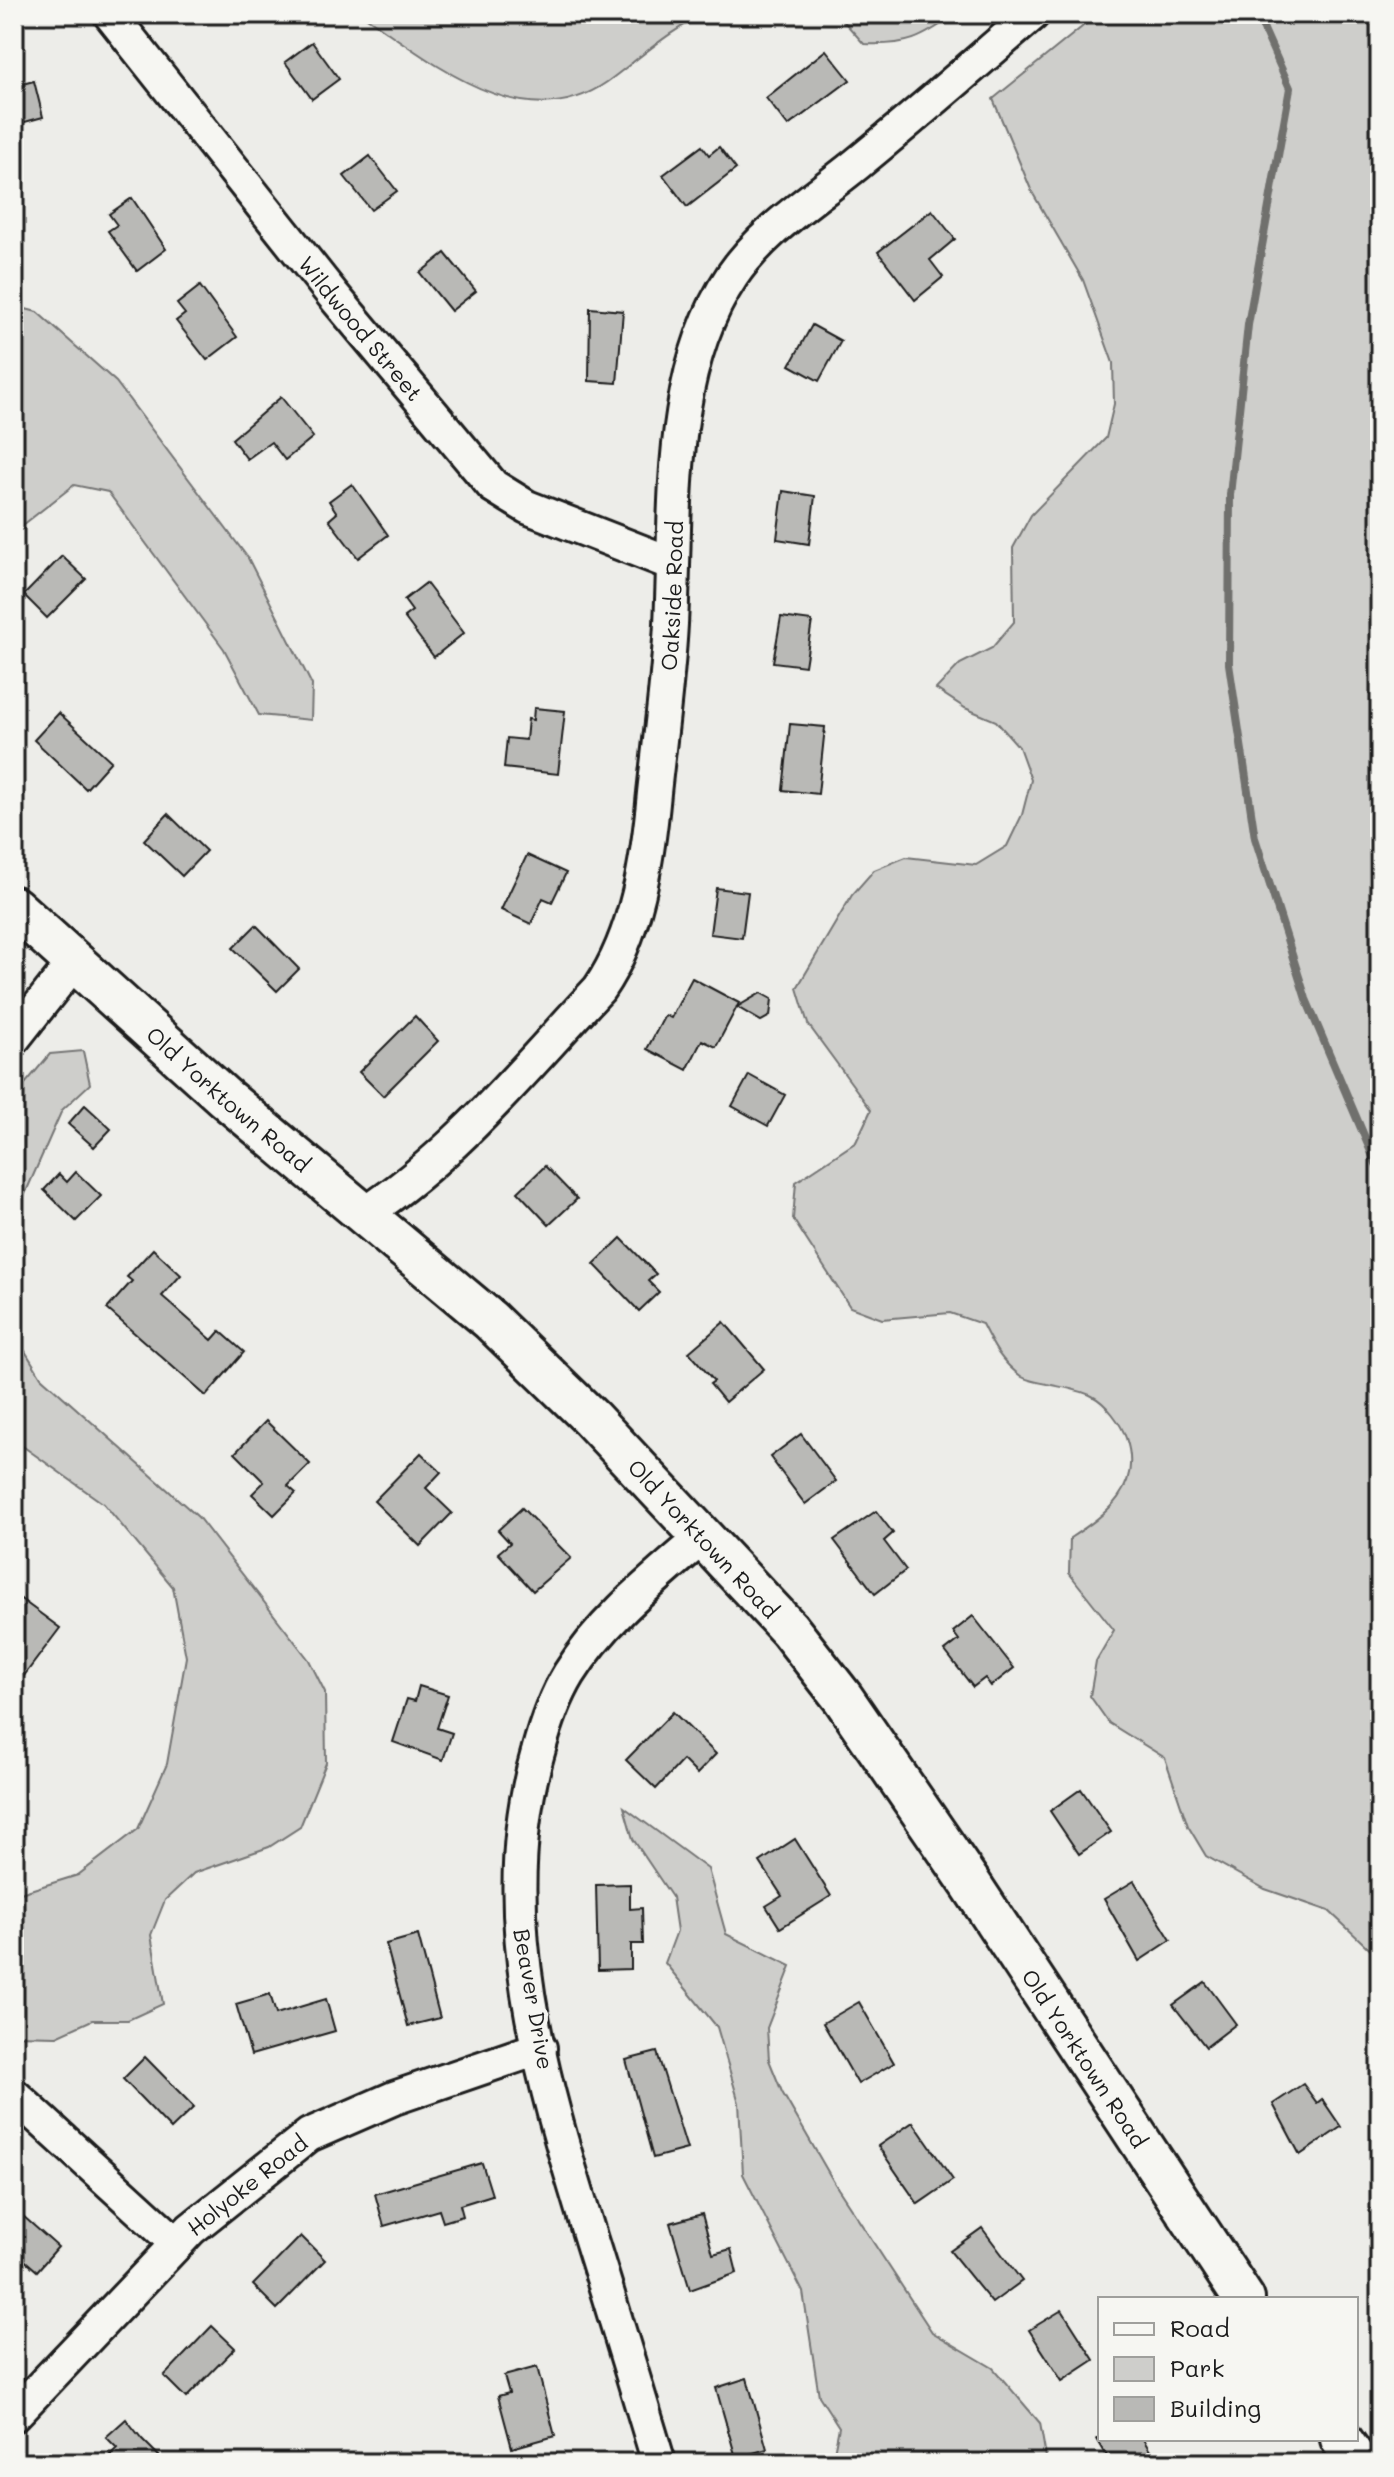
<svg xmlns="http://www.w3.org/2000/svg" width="1394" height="2477" font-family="Mali,sans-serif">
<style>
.green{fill:#cececb;stroke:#757574;stroke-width:2}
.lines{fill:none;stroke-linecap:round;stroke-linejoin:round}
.stream{stroke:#6f6f6d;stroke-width:8}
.building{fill:#b9b9b6;stroke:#1c1c1c;stroke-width:2}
.minor-casing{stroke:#1c1c1c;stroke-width:38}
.major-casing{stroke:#1c1c1c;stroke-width:46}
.minor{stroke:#f6f6f2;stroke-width:32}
.major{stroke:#f6f6f2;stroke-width:40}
.labels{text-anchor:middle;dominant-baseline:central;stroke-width:8;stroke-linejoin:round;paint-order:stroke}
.street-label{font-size:22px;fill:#1c1c1c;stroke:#f6f6f2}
</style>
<rect width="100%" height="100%" fill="#edede9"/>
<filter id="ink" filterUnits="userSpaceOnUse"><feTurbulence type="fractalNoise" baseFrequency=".0125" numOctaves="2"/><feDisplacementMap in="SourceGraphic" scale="16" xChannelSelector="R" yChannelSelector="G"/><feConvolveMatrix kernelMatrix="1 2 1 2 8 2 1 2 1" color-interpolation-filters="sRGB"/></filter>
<g filter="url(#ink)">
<!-- green -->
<g class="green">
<path d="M 361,14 L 708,14 C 676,24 635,62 607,82 C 523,141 431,61 361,14 Z"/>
<path d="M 833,14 L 956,14 C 921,39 907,46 864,44 L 840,17 Z"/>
<path d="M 1098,14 L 1380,14 L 1380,1959 L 1329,1911 L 1265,1889 L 1206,1856 L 1188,1826 L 1165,1758 L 1109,1723 L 1090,1696 L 1096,1661 L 1114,1630 L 1069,1573 L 1070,1538 C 1107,1514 1143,1487 1126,1438 C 1121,1423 1106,1403 1092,1396 C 1073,1386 1033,1384 1022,1377 C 1001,1362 993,1346 982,1324 L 950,1313 L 882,1319 L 850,1307 L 793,1219 L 796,1182 L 856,1142 L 871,1110 L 808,1024 L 797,988 L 852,895 L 874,870 L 906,857 L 976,865 L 1007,846 L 1022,815 L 1031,780 L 1019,747 L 996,721 L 965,708 L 936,689 L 960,664 L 992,648 L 1014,622 L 1013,548 L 1031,515 L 1106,438 L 1114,404 L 1113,363 L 1083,280 L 1032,192 L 993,99 Z"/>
<path d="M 14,306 L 37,312 L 116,382 L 248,558 L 312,685 L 311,720 L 259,715 L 224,649 L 108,492 L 74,485 L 14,532 Z"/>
<path d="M 83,1051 L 90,1084 L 62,1110 L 14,1219 L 14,1097 L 50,1054 Z"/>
<path d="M 14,1333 L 41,1377 L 198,1517 L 309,1660 L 325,1692 L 326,1763 L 300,1827 L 269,1847 L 194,1873 L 165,1900 L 151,1935 L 163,2004 L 128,2020 L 92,2020 L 57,2036 L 14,2035 L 14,1895 L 78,1875 L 138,1829 L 167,1764 L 186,1657 L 173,1587 L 104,1504 L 14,1440 Z"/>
<path d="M 624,1807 L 708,1869 L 726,1934 L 791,1966 L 767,2028 L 769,2060 L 782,2092 L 835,2184 L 932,2332 L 993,2368 L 1040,2423 L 1047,2463 L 832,2463 L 839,2427 L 819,2396 L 803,2292 L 743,2174 L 739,2103 L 717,2027 L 665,1963 L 677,1931 L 672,1897 L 633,1839 Z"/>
</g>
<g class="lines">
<!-- stream -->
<path class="stream" d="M 1257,14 L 1290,88 L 1248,325 L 1230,495 L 1229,664 L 1255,838 L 1306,999 L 1380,1173"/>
</g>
<!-- building -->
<g class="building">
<path d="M 312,42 L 339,79 L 312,99 L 285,62 Z"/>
<path d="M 826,50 L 850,80 L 788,126 L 766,98 Z"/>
<path d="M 34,81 L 43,117 L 14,125 L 14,86 Z"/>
<path d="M 702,146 L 709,155 L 719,147 L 736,169 L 687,207 L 663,175 Z"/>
<path d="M 370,156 L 397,191 L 371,210 L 344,176 Z"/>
<path d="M 132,198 L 166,249 L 137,271 L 108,231 L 117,225 L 109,214 Z"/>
<path d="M 932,210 L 955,239 L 930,260 L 943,277 L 915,300 L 878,252 Z"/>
<path d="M 445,253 L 476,291 L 451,311 L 420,273 Z"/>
<path d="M 200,286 L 237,337 L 207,360 L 176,321 L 185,314 L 177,304 Z"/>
<path d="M 590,308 L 623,311 L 617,383 L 589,381 Z"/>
<path d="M 812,325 L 841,341 L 819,381 L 790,365 Z"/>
<path d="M 281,397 L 313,437 L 285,460 L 271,442 L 247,459 L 232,439 Z"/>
<path d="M 352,484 L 388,535 L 358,558 L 329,520 L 337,513 L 329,501 Z"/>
<path d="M 783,491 L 815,496 L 809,544 L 777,539 Z"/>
<path d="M 62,556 L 86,579 L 47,618 L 24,595 Z"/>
<path d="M 426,583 L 464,633 L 434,657 L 404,617 L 412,611 L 404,600 Z"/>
<path d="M 781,617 L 812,621 L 805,666 L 773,662 Z"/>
<path d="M 534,708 L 565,711 L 558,774 L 504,768 L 507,738 L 526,740 L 528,719 L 533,720 Z"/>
<path d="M 59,713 L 111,761 L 86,789 L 34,740 Z"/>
<path d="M 790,724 L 825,727 L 818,794 L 783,790 Z"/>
<path d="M 168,814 L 206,851 L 182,876 L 144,840 Z"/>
<path d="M 527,855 L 566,873 L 552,902 L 543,898 L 531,924 L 501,910 Z"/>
<path d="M 716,888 L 748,892 L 742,938 L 710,934 Z"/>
<path d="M 256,925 L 299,969 L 277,991 L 233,948 Z"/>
<path d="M 692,978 L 739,1003 L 716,1047 L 702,1040 L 687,1070 L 647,1049 L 665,1015 L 671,1018 Z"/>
<path d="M 761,993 L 772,999 L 770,1016 L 761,1021 L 737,1007 Z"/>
<path d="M 415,1016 L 438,1041 L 383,1096 L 359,1072 Z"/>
<path d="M 749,1075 L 785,1095 L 768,1126 L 732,1106 Z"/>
<path d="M 85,1105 L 111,1129 L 94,1147 L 68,1124 Z"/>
<path d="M 545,1166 L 577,1199 L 549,1225 L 518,1192 Z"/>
<path d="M 76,1172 L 101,1196 L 76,1221 L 44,1190 L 59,1174 L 67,1182 Z"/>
<path d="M 621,1238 L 656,1274 L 648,1281 L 659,1292 L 639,1311 L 594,1264 Z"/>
<path d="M 153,1249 L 181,1275 L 162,1296 L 212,1340 L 220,1331 L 244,1352 L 206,1396 L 107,1309 L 132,1281 L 127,1277 Z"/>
<path d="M 724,1322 L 764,1369 L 725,1402 L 710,1384 L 714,1381 L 689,1352 Z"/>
<path d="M 266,1421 L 310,1464 L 288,1486 L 296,1493 L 274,1515 L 252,1494 L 264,1482 L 235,1453 Z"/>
<path d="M 801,1434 L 836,1481 L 805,1504 L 770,1457 Z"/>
<path d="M 421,1453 L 441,1472 L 426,1488 L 452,1513 L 420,1546 L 374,1501 Z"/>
<path d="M 522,1508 L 571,1558 L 533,1591 L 498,1553 L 510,1543 L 498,1530 Z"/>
<path d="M 876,1511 L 893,1533 L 884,1541 L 906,1570 L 875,1594 L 834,1540 Z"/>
<path d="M 14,1594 L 60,1628 L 14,1689 Z"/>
<path d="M 973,1616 L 1014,1668 L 991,1686 L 985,1678 L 973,1687 L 945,1651 L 959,1640 L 953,1632 Z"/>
<path d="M 419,1686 L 448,1695 L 437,1728 L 452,1733 L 443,1760 L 393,1742 L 407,1699 L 415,1701 Z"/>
<path d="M 673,1712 L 716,1754 L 697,1774 L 683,1760 L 656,1789 L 626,1760 Z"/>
<path d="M 1081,1789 L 1111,1832 L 1079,1854 L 1050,1811 Z"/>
<path d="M 795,1839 L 831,1896 L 780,1928 L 766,1906 L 782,1896 L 760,1862 Z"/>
<path d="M 1134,1881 L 1171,1940 L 1139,1961 L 1104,1899 Z"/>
<path d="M 630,1884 L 630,1909 L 642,1908 L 643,1944 L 631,1944 L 631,1969 L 598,1970 L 596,1885 Z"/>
<path d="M 418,1935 L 440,2018 L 408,2026 L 386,1944 Z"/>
<path d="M 1205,1982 L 1236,2024 L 1206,2047 L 1173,2005 Z"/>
<path d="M 270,1994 L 276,2014 L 326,1999 L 335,2031 L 251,2055 L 236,2004 Z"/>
<path d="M 859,2002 L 894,2063 L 858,2084 L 823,2023 Z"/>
<path d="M 657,2052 L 687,2149 L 653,2158 L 626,2060 Z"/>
<path d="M 145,2057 L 194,2107 L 171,2129 L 123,2079 Z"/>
<path d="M 1303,2084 L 1317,2103 L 1322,2099 L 1341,2127 L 1300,2155 L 1273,2104 Z"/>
<path d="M 913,2122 L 953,2180 L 918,2204 L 878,2146 Z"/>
<path d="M 482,2163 L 492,2195 L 460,2205 L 463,2216 L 443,2222 L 439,2210 L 384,2226 L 375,2194 Z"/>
<path d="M 14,2208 L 58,2247 L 37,2271 L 14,2251 Z"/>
<path d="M 702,2214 L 713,2254 L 731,2249 L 737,2273 L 690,2290 L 670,2223 Z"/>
<path d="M 982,2228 L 1022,2281 L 992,2303 L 950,2251 Z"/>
<path d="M 301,2236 L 325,2260 L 277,2309 L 253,2285 Z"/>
<path d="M 1062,2310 L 1094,2360 L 1062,2381 L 1029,2330 Z"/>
<path d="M 212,2326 L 235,2348 L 186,2398 L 164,2376 Z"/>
<path d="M 537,2367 L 555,2436 L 512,2448 L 498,2396 L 509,2393 L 504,2376 Z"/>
<path d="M 747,2378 L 767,2449 L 736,2458 L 716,2388 Z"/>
<path d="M 126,2419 L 142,2439 L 166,2463 L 102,2463 L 117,2448 L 106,2437 Z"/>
<path d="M 1097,2439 L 1143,2439 L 1157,2463 L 1111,2463 Z"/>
</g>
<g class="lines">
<defs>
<g id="minor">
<path id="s1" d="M 110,14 L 333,295 L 493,486 L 527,507 L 673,564"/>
<path d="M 14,1038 L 74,962"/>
<path id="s2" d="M 366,1213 C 457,1153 525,1068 599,989 C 637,934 648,858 654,793 C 660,737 668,680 671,624 C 677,510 666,375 732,276 C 764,229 814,199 858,163 C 917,115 975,64 1033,14"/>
<path d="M 14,2095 L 177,2244"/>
<path id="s3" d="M 14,2415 L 191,2229 L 309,2135 L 394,2098 L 540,2048"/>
<path d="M 659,2463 C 637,2390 615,2316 592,2243 C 544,2086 490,1915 538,1752 C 545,1726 555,1697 569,1674 C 603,1619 656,1578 704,1536"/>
</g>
<g id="major">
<path id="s4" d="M 14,907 L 224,1097 L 490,1320 L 591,1418 L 789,1629 L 843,1698 L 970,1883 L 1244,2299"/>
<path d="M 1341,2439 L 1358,2463"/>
</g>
</defs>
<!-- minor casing -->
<use href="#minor" class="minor-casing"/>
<!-- major casing -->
<use href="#major" class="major-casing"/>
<!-- minor -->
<use href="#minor" class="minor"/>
<!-- major -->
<use href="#major" class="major"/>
</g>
</g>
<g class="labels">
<!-- street labels -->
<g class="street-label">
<text stroke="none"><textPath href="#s1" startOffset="402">Wildwood Street</textPath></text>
<text stroke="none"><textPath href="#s2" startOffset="728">Oakside Road</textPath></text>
<text stroke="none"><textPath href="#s4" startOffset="288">Old Yorktown Road</textPath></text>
<text stroke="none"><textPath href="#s4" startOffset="936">Old Yorktown Road</textPath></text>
<text transform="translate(534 1999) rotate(80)">Beaver Drive</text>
<text stroke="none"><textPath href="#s4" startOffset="1582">Old Yorktown Road</textPath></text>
<text stroke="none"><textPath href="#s3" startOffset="328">Holyoke Road</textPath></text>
</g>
</g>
<!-- margin -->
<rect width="1394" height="2477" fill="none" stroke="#f6f6f2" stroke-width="48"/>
<rect x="24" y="24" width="1346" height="2429" fill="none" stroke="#1c1c1c" stroke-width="3" filter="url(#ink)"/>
<!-- legend -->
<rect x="1098" y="2297" width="260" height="144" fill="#f6f6f2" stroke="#9f9f9c" stroke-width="2"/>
<rect x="1114" y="2323" width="40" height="12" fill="#f6f6f2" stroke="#9f9f9c" stroke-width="2"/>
<text x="1170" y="2337" font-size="24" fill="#1c1c1c">Road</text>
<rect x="1114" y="2357" width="40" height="24" fill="#cececb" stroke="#9f9f9c" stroke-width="2"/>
<text x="1170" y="2377" font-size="24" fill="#1c1c1c">Park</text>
<rect x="1114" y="2397" width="40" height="24" fill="#b9b9b6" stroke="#9f9f9c" stroke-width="2"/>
<text x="1170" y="2417" font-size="24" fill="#1c1c1c">Building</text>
</svg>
